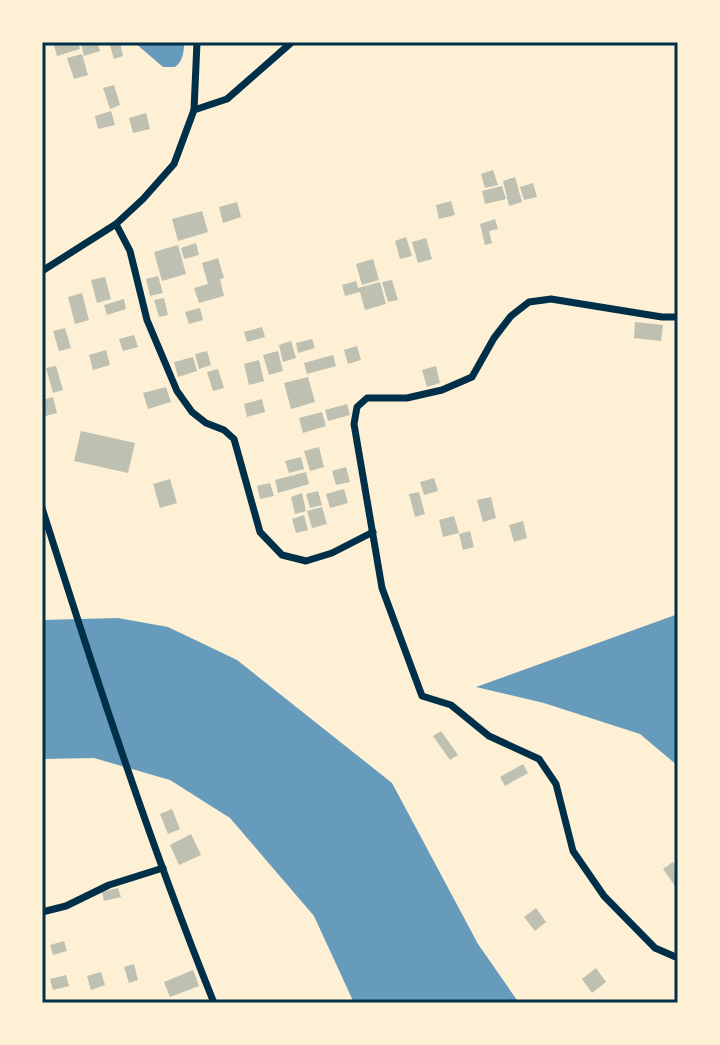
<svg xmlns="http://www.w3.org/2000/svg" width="720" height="1045" font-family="'Libre Baskerville',serif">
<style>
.water{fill:#669bbc}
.building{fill:#bec0b2}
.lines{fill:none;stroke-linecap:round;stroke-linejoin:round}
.minor{stroke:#003049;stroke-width:7}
.neatline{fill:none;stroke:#003049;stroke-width:3}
</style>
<rect width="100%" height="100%" fill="#fdf0d5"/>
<!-- water -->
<g class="water">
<path d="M 134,42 L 184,42 C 184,52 183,61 175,67 L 163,67 Z"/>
<path d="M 678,614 L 678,766 L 640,734 L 544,703 L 476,687 Z"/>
<path d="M 118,618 L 168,627 L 237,660 L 392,783 L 478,944 L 519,1003 L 354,1003 L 314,916 L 230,818 L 170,780 L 94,758 L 42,759 L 42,620 Z"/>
</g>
<!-- building -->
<g class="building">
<path d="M 53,42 L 78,42 L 80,49 L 57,56 Z"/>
<path d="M 85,42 L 97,42 L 100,51 L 84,56 L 81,43 Z"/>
<path d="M 109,42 L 120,42 L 123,56 L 114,59 Z"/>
<path d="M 82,54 L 88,75 L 74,79 L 67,58 Z"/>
<path d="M 114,85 L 120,105 L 110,109 L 103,88 Z"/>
<path d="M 111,111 L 115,125 L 98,129 L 95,116 Z"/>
<path d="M 146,113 L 150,129 L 133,133 L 129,118 Z"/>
<path d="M 493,170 L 498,185 L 485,188 L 481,174 Z"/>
<path d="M 515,177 L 522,202 L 509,206 L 503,181 Z"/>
<path d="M 533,183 L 537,197 L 524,200 L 520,187 Z"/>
<path d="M 502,186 L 506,199 L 485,204 L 482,191 Z"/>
<path d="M 451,201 L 455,215 L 439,219 L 436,205 Z"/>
<path d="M 237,202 L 241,217 L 223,223 L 219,207 Z"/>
<path d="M 202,211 L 208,232 L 178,241 L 172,219 Z"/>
<path d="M 495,219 L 498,229 L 489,231 L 492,243 L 485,245 L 480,224 Z"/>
<path d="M 406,237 L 412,256 L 400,259 L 395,241 Z"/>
<path d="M 426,238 L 432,259 L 418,263 L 412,242 Z"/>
<path d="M 196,243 L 199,255 L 184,259 L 181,248 Z"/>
<path d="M 178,245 L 186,274 L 162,281 L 154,252 Z"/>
<path d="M 218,258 L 224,278 L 220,279 L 224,296 L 199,303 L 194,288 L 208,284 L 202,263 Z"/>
<path d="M 373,259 L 379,280 L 362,285 L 356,264 Z"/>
<path d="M 158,276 L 163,293 L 150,296 L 146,279 Z"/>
<path d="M 105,277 L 111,299 L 97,303 L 91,280 Z"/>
<path d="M 392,280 L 398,300 L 388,302 L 382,282 Z"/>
<path d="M 356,281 L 358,288 L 380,282 L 386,304 L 365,310 L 360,292 L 345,296 L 342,285 Z"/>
<path d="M 82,293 L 89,320 L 75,324 L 68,297 Z"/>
<path d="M 164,298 L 168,315 L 159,317 L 154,300 Z"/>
<path d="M 124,299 L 126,309 L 107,315 L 104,305 Z"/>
<path d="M 200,308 L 203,320 L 189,324 L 185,312 Z"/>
<path d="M 635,322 L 663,325 L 661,341 L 634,338 Z"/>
<path d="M 262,327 L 265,337 L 247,342 L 244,332 Z"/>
<path d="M 65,328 L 71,348 L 59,351 L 53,331 Z"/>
<path d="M 134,335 L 138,347 L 123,351 L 119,339 Z"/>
<path d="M 312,339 L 315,348 L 298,353 L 296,343 Z"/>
<path d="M 291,341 L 296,358 L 283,362 L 279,345 Z"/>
<path d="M 357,346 L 361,360 L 348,364 L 344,350 Z"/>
<path d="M 106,350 L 110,365 L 93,370 L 89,355 Z"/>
<path d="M 207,351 L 211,365 L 199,369 L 195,354 Z"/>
<path d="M 278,351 L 283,371 L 269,375 L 263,355 Z"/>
<path d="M 333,355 L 336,366 L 307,374 L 304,363 Z"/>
<path d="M 193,357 L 197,371 L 178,377 L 174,362 Z"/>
<path d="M 259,360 L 264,381 L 249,385 L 244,364 Z"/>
<path d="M 56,366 L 63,390 L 53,393 L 46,368 Z"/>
<path d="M 436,366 L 440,383 L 427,387 L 422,370 Z"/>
<path d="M 218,369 L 224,388 L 213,391 L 207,372 Z"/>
<path d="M 308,377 L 315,402 L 291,409 L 284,383 Z"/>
<path d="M 166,387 L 171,402 L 148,409 L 143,393 Z"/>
<path d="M 53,397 L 57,413 L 42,417 L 42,400 Z"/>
<path d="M 262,399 L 265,412 L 247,417 L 244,404 Z"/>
<path d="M 347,404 L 350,415 L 328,421 L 325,410 Z"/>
<path d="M 322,412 L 326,426 L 303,433 L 299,418 Z"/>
<path d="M 81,431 L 135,443 L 128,473 L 74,461 Z"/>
<path d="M 319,447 L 324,467 L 310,471 L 304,451 Z"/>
<path d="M 301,457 L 304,469 L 289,473 L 285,461 Z"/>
<path d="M 346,467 L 350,482 L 336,485 L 332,471 Z"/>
<path d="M 306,472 L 309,484 L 278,493 L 275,480 Z"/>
<path d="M 434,478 L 438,491 L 424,495 L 420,482 Z"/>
<path d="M 170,479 L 177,503 L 160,508 L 153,484 Z"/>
<path d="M 270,483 L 274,496 L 260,499 L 257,486 Z"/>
<path d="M 344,489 L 348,503 L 330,508 L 326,494 Z"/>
<path d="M 318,491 L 322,505 L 310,508 L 306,494 Z"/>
<path d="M 419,492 L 425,514 L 415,517 L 409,494 Z"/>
<path d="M 302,493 L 306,511 L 295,514 L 291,497 Z"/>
<path d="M 491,497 L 496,518 L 483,522 L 477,500 Z"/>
<path d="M 322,507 L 327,524 L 312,528 L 307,511 Z"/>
<path d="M 304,515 L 308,530 L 296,533 L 292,519 Z"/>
<path d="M 454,516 L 459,533 L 443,537 L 439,520 Z"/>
<path d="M 523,521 L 527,538 L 514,542 L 509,525 Z"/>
<path d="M 470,531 L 474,547 L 463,550 L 459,534 Z"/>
<path d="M 441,731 L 458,755 L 450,760 L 433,736 Z"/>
<path d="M 523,764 L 528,773 L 505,786 L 500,777 Z"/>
<path d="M 172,809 L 180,829 L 168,834 L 160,814 Z"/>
<path d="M 191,834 L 201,855 L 179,865 L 170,845 Z"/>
<path d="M 673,862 L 678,870 L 678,884 L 675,886 L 663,869 Z"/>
<path d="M 118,888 L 121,897 L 104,901 L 102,892 Z"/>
<path d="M 536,908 L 546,922 L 535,931 L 524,917 Z"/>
<path d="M 64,941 L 67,951 L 53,955 L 50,945 Z"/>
<path d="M 134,964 L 138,980 L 129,983 L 124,967 Z"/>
<path d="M 596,968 L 606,982 L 592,993 L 582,979 Z"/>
<path d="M 193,970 L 199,986 L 170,997 L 164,982 Z"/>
<path d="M 101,972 L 105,985 L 91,990 L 87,976 Z"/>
<path d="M 66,975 L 69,986 L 53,990 L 50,979 Z"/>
</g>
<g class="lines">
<!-- minor -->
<g class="minor">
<path d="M 197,42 L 194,110 L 174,164 L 143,199 L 116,224 L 130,251 L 147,320 L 177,391 L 192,412 L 206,423 L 224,430 L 234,439 L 260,532 L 282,555 L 306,561 L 332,553 L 373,532"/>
<path d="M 194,110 L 227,99 L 292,42"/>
<path d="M 42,271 L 116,224"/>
<path d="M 678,317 L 662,317 L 551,299 L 529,302 L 511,316 L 494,338 L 472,377 L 442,390 L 407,398 L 367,398 L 357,407 L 354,424 L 382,588 L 422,696 L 451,705 L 489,736 L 539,759 L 556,784 L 573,851 L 604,896 L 655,948 L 678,958"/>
<path d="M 42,508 C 95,675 149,841 214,1003"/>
<path d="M 42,912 L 66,906 L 109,885 L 163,868"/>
</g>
</g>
<!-- border -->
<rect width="720" height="1045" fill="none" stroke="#fdf0d5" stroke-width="88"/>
<rect x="44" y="44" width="632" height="957" class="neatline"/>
</svg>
